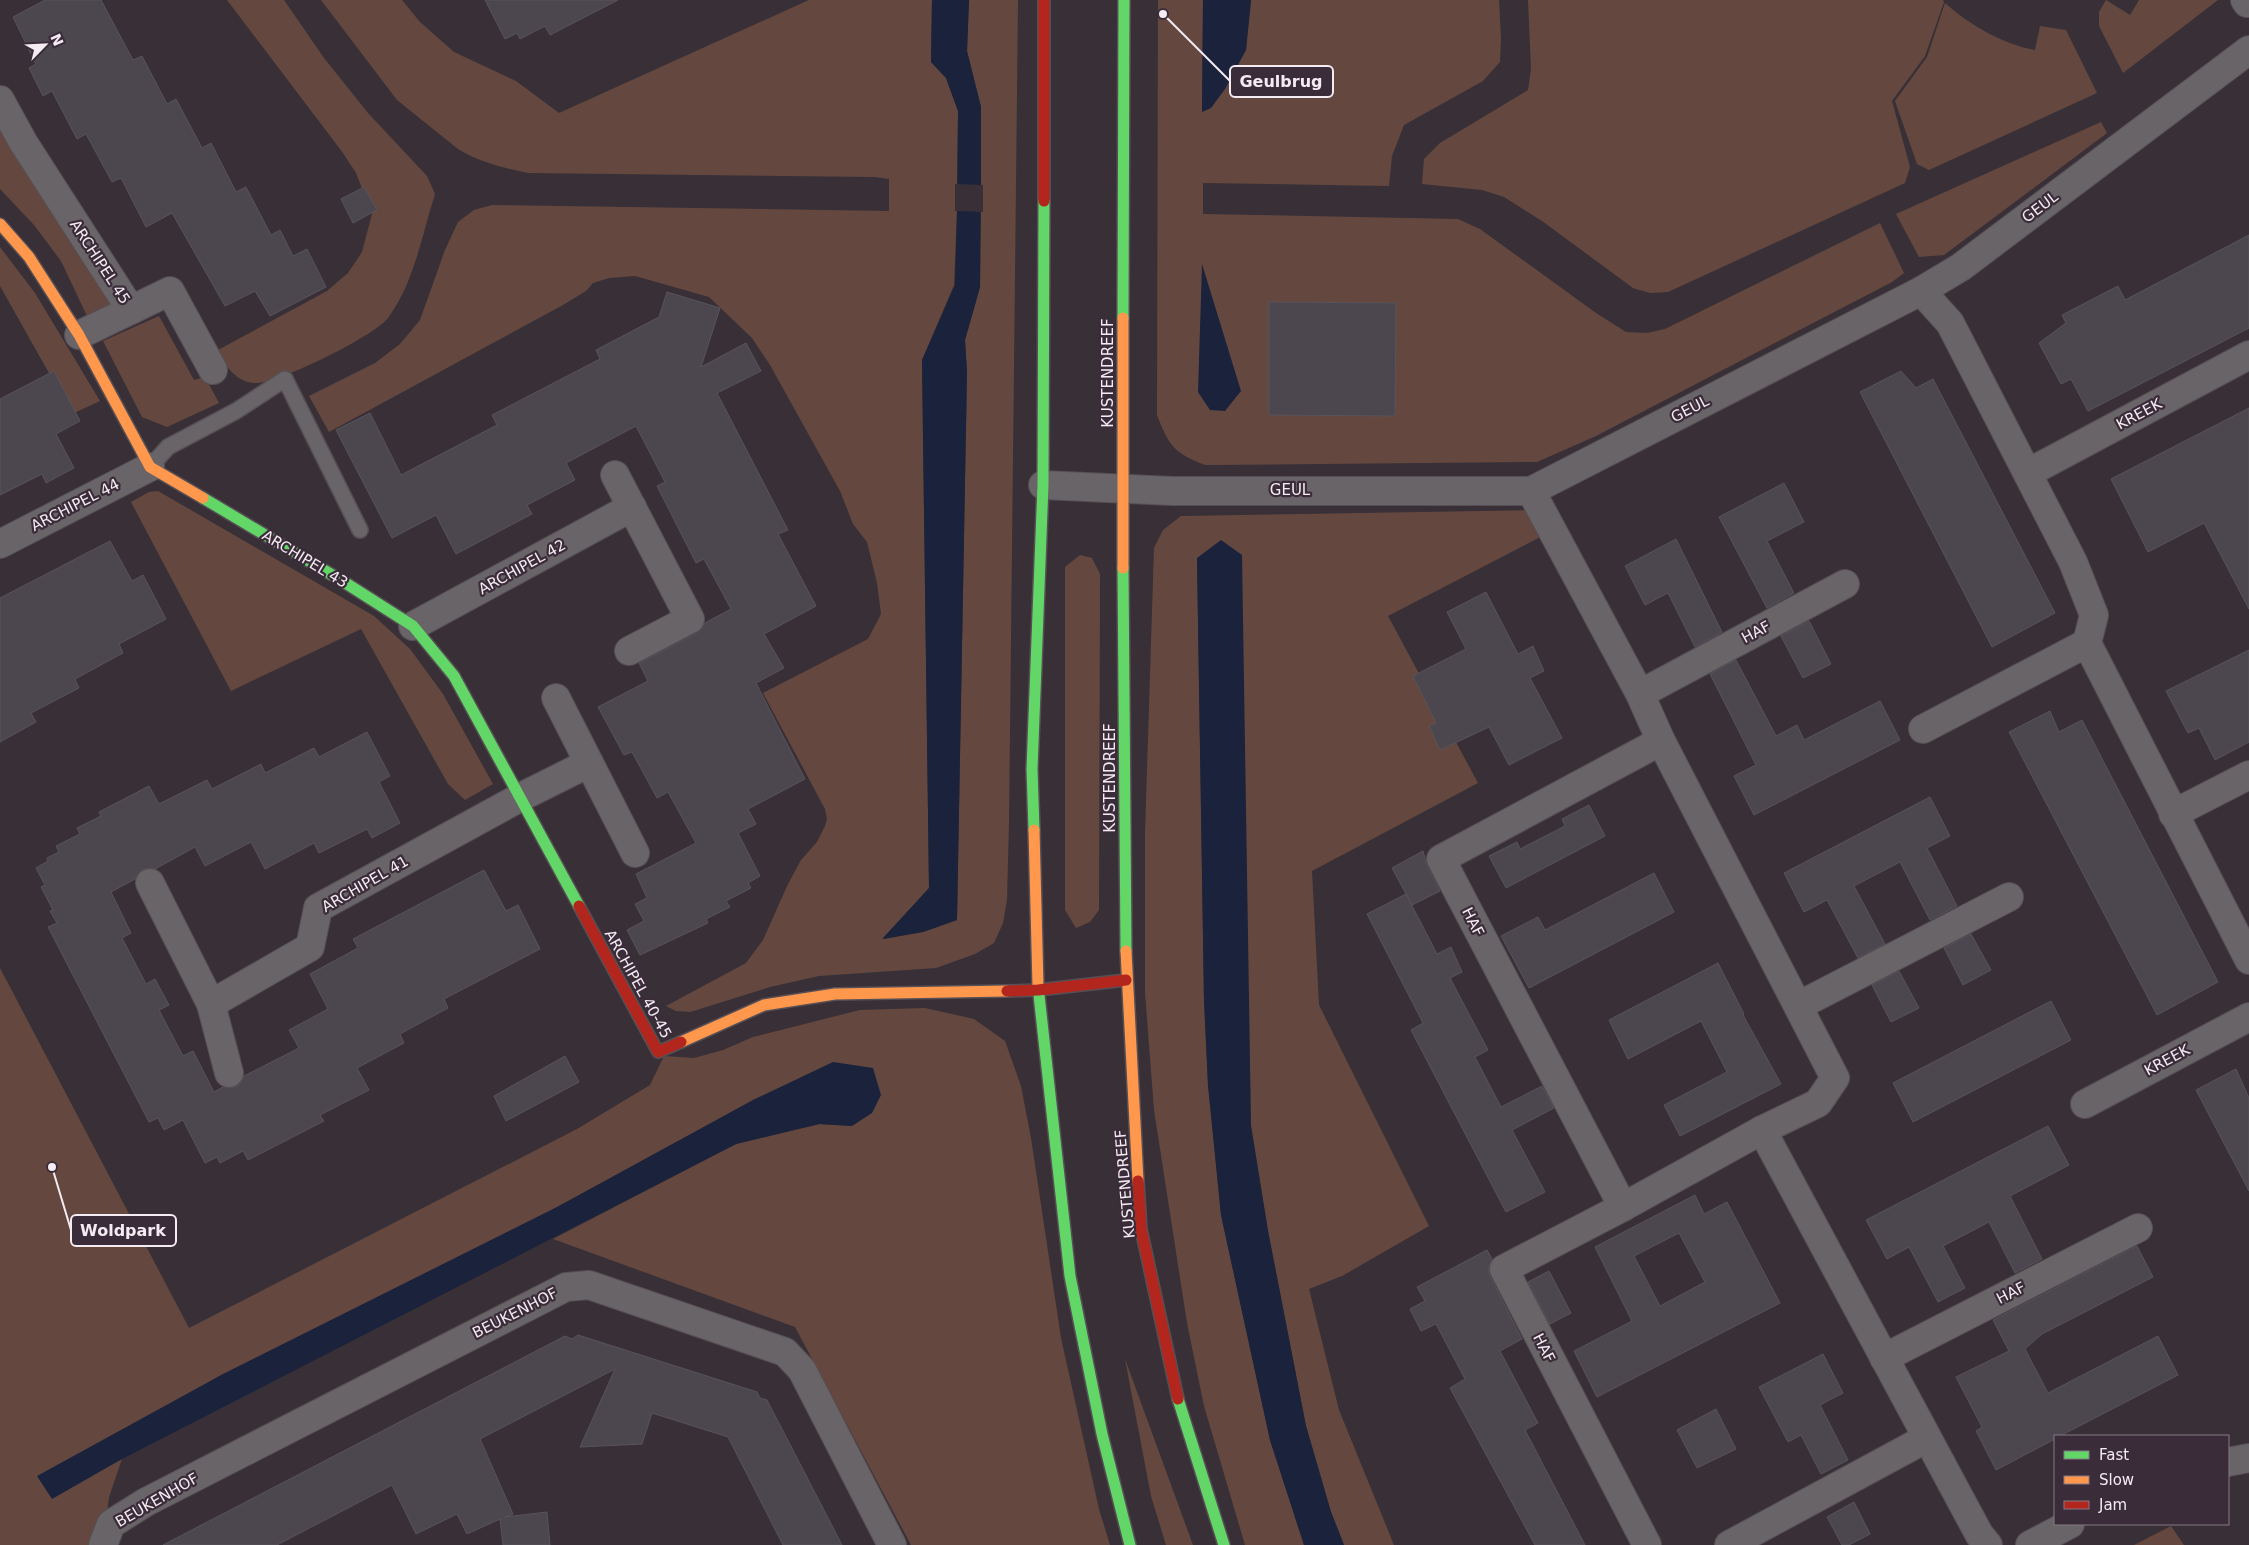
<svg xmlns="http://www.w3.org/2000/svg" width="2249" height="1545" font-family="'DejaVu Sans',sans-serif">
<style>
.green{fill:#644840}
.water{fill:#1a223c}
.pier{fill:#383036}
.building{fill:#4c464f;stroke:#58545a;fill-rule:evenodd}
.lines{fill:none;stroke-linecap:round;stroke-linejoin:round}
.lane-casing{stroke:#564f55;stroke-width:18}
.street-casing{stroke:#564f55;stroke-width:30}
.fast-casing{stroke:#564f55;stroke-width:14}
.slow-casing{stroke:#564f55;stroke-width:14}
.jam-casing{stroke:#564f55;stroke-width:14}
.lane{stroke:#696468;stroke-width:15}
.street{stroke:#696468;stroke-width:28}
.fast{stroke:#63d668;stroke-width:11}
.slow{stroke:#ff974d;stroke-width:11}
.jam{stroke:#b3261e;stroke-width:11}
.labels{text-anchor:middle;dominant-baseline:central;stroke-width:4.5;stroke-linejoin:round;paint-order:stroke}
.street-label{font-size:15px;fill:#f5ebf3;stroke:#3b2c39}
.leader{fill:none;stroke:#f5ebf3;stroke-width:2}
.callout-dot{fill:#f5ebf3;stroke:#3b2c39;stroke-width:2}
.callout{fill:#3b2c39;stroke:#f5ebf3;stroke-width:2}
.callout-label{font-size:16px;text-anchor:middle;font-weight:bold;fill:#f5ebf3}
</style>
<rect width="100%" height="100%" fill="#383036"/>
<!-- green -->
<g class="green">
<path d="M 227,0 L 284,0 L 324,58 L 368,113 L 427,176 L 435,194 C 422,235 414,283 388,318 C 376,335 276,385 255,383 C 235,382 226,365 216,351 L 327,291 L 348,273 L 362,252 L 372,214 L 356,173 L 343,153 Z"/>
<path d="M 321,0 L 402,0 L 420,22 L 454,52 L 516,81 L 559,113 L 809,0 L 932,0 L 931,62 L 946,78 L 958,111 L 957,212 L 954,285 L 922,360 L 929,888 L 884,939 L 923,932 L 957,920 L 967,372 L 965,340 L 980,287 L 981,180 L 981,107 L 967,51 L 969,0 L 1018,0 L 1009,822 L 1007,900 L 1003,923 L 994,943 L 975,954 L 936,968 L 819,976 L 770,987 L 690,1012 L 676,1011 L 666,1006 L 746,963 L 763,940 L 788,884 L 801,860 L 817,842 L 825,826 L 827,819 L 825,809 L 763,693 L 868,639 L 881,614 L 877,583 L 867,542 L 853,524 L 840,491 L 770,365 L 752,338 L 709,297 L 635,276 L 609,278 L 593,283 L 586,291 L 563,305 L 329,432 L 309,396 L 375,363 L 400,344 L 420,320 L 445,250 L 458,222 L 474,210 L 492,205 L 889,211 L 889,179 L 875,177 L 528,173 C 504,168 479,162 458,149 L 397,100 Z"/>
<path d="M 1158,0 L 1203,0 L 1202,111 L 1246,50 L 1251,0 L 1499,0 L 1501,38 L 1500,62 L 1483,81 L 1404,125 L 1392,156 L 1389,186 L 1203,183 L 1203,214 L 1458,219 L 1480,229 L 1596,313 L 1626,332 L 1647,333 L 1665,329 L 1880,223 L 1904,273 L 1892,282 L 1596,436 L 1537,462 L 1205,465 C 1174,453 1169,446 1157,415 Z"/>
<path d="M 1528,0 L 1943,0 L 1944,2 L 1925,56 L 1892,101 L 1910,167 L 1905,183 L 1668,292 L 1650,293 L 1633,288 L 1542,221 L 1504,197 L 1482,190 L 1422,184 L 1424,159 L 1440,143 L 1528,90 L 1531,69 Z"/>
<path d="M 2106,0 L 2130,15 L 2139,0 L 2218,0 L 2123,73 L 2099,26 L 2099,12 Z"/>
<path d="M 1945,3 C 1970,25 2002,44 2035,50 L 2040,26 L 2066,30 L 2097,93 L 1929,170 L 1917,164 L 1895,101 L 1927,57 Z"/>
<path d="M 2101,122 L 2107,133 L 1944,255 L 1919,257 L 1896,214 Z"/>
<path d="M 0,123 L 116,302 L 87,316 L 61,261 L 34,225 L 0,189 Z"/>
<path d="M 0,247 L 35,293 L 100,401 L 72,414 L 0,286 Z"/>
<path d="M 159,316 L 194,380 L 205,377 L 219,403 L 167,427 L 142,417 L 103,341 Z"/>
<path d="M 158,491 L 374,616 L 410,649 L 443,694 L 493,784 L 465,800 L 448,784 L 361,629 L 231,691 L 131,502 L 149,492 Z"/>
<path d="M 1534,510 L 1546,534 L 1388,616 L 1478,783 L 1312,871 L 1319,1005 L 1429,1226 L 1342,1276 L 1309,1289 L 1339,1410 L 1394,1545 L 1344,1545 L 1331,1512 L 1306,1426 L 1268,1231 L 1251,1126 L 1197,558 L 1204,1000 L 1208,1085 L 1221,1215 L 1270,1440 L 1304,1545 L 1245,1545 L 1204,1406 L 1187,1323 L 1154,1110 L 1145,992 L 1145,833 L 1154,548 L 1163,530 L 1181,516 Z"/>
<path d="M 1080,555 L 1092,558 L 1100,574 L 1099,910 L 1090,922 L 1076,928 L 1065,910 L 1065,567 Z"/>
<path d="M 0,968 L 189,1328 L 577,1129 L 650,1085 L 664,1056 L 694,1058 L 723,1050 L 753,1037 L 860,1010 L 925,1008 L 974,1019 L 1005,1041 L 1021,1086 L 1031,1138 L 1061,1338 L 1099,1509 L 1110,1545 L 911,1545 L 795,1327 L 553,1239 L 736,1144 L 820,1124 L 852,1126 L 755,1099 L 559,1206 L 114,1463 L 122,1459 L 109,1497 L 103,1545 L 0,1545 Z"/>
<path d="M 1125,1359 L 1193,1545 L 1166,1545 L 1151,1496 Z"/>
<path d="M 2171,1526 L 2184,1545 L 2134,1545 Z"/>
</g>
<!-- water -->
<g class="water">
<path d="M 932,0 L 969,0 L 967,51 L 981,107 L 981,180 L 980,287 L 965,340 L 967,372 L 957,920 L 923,932 L 882,939 L 929,888 L 922,360 L 955,285 L 957,212 L 958,111 L 946,78 L 931,62 Z"/>
<path d="M 1203,0 L 1251,0 L 1246,50 L 1225,89 L 1211,108 L 1202,112 Z"/>
<path d="M 1202,264 L 1241,391 L 1225,411 L 1210,410 L 1198,392 Z"/>
<path d="M 1221,540 L 1242,555 L 1251,1126 L 1268,1231 L 1306,1426 L 1331,1512 L 1344,1545 L 1304,1545 L 1270,1440 L 1221,1215 L 1208,1085 L 1204,1000 L 1197,558 Z"/>
<path d="M 833,1062 L 873,1068 L 881,1095 L 872,1113 L 852,1126 L 819,1124 L 736,1144 L 122,1459 L 52,1499 L 37,1476 L 223,1374 L 559,1206 L 755,1099 Z"/>
</g>
<!-- pier -->
<path class="pier" d="M 955,184 L 983,185 L 983,212 L 955,211 Z"/>
<!-- building -->
<g class="building">
<path d="M 45,0 L 101,0 L 133,60 L 142,56 L 167,104 L 176,99 L 202,148 L 211,143 L 236,192 L 246,187 L 271,235 L 280,230 L 293,256 L 307,249 L 326,287 L 270,316 L 255,291 L 225,306 L 172,213 L 146,227 L 121,178 L 112,182 L 86,134 L 77,139 L 52,91 L 43,96 L 29,68 L 36,64 L 13,17 Z"/>
<path d="M 485,0 L 618,0 L 550,35 L 545,26 L 520,39 L 517,33 L 505,39 Z"/>
<path d="M 364,187 L 377,210 L 353,223 L 341,199 Z"/>
<path d="M 2249,235 L 2249,328 L 2088,411 L 2071,379 L 2061,384 L 2039,343 L 2066,323 L 2062,315 L 2118,286 L 2125,300 Z"/>
<path d="M 667,292 L 720,308 L 701,367 L 746,343 L 761,371 L 717,393 L 788,530 L 778,534 L 816,606 L 764,634 L 784,668 L 756,683 L 805,779 L 748,809 L 756,824 L 738,833 L 760,876 L 748,883 L 751,888 L 726,901 L 730,907 L 706,919 L 708,923 L 640,955 L 627,930 L 644,921 L 635,904 L 647,898 L 636,874 L 696,843 L 668,792 L 657,798 L 632,752 L 624,755 L 598,707 L 648,681 L 639,663 L 697,633 L 705,623 L 731,609 L 704,559 L 696,563 L 657,486 L 665,482 L 636,426 L 566,463 L 575,480 L 527,505 L 532,514 L 456,554 L 436,515 L 392,538 L 336,430 L 370,413 L 401,475 L 497,425 L 492,415 L 600,359 L 596,350 L 659,317 Z"/>
<path d="M 1269,302 L 1396,303 L 1395,416 L 1269,415 Z"/>
<path d="M 54,371 L 80,421 L 56,434 L 74,468 L 46,483 L 42,474 L 0,495 L 0,399 Z"/>
<path d="M 1901,371 L 1916,388 L 1933,379 L 2055,613 L 1992,647 L 1860,392 Z"/>
<path d="M 2249,408 L 2249,609 L 2204,523 L 2148,552 L 2111,479 Z"/>
<path d="M 1784,483 L 1804,522 L 1767,541 L 1794,593 L 1767,608 L 1719,517 Z"/>
<path d="M 1676,539 L 1722,632 L 1695,647 L 1668,593 L 1645,605 L 1625,566 Z"/>
<path d="M 110,541 L 132,581 L 143,575 L 166,619 L 119,644 L 123,653 L 75,679 L 79,688 L 31,713 L 36,722 L 0,742 L 0,598 Z"/>
<path d="M 1486,592 L 1518,654 L 1533,646 L 1544,671 L 1530,678 L 1562,738 L 1509,765 L 1489,727 L 1440,750 L 1429,726 L 1436,723 L 1413,676 L 1466,649 L 1447,612 Z"/>
<path d="M 1809,621 L 1831,664 L 1803,678 L 1781,636 Z"/>
<path d="M 2249,650 L 2249,742 L 2215,760 L 2199,728 L 2188,733 L 2166,691 Z"/>
<path d="M 1736,660 L 1776,736 L 1797,725 L 1804,740 L 1880,701 L 1900,740 L 1754,815 L 1734,776 L 1756,765 L 1710,674 Z"/>
<path d="M 2050,711 L 2059,732 L 2082,720 L 2218,982 L 2157,1015 L 2009,732 Z"/>
<path d="M 367,732 L 390,776 L 379,782 L 400,823 L 372,838 L 367,829 L 319,853 L 314,843 L 265,869 L 251,842 L 205,866 L 195,847 L 155,869 L 143,869 L 135,879 L 111,892 L 131,933 L 122,938 L 146,984 L 155,979 L 169,1005 L 159,1010 L 183,1056 L 193,1051 L 214,1092 L 223,1087 L 232,1088 L 240,1084 L 244,1076 L 299,1048 L 289,1030 L 328,1009 L 310,974 L 358,948 L 353,939 L 484,870 L 506,911 L 518,905 L 540,949 L 444,999 L 448,1008 L 400,1034 L 404,1043 L 357,1068 L 369,1090 L 320,1115 L 324,1121 L 248,1160 L 243,1151 L 220,1163 L 217,1157 L 205,1163 L 183,1120 L 164,1130 L 158,1118 L 149,1122 L 48,927 L 57,923 L 50,911 L 53,910 L 41,887 L 45,885 L 36,868 L 48,861 L 47,858 L 59,852 L 56,846 L 80,834 L 77,828 L 101,816 L 99,812 L 149,786 L 159,804 L 207,780 L 212,789 L 261,764 L 265,773 L 314,748 L 319,757 Z"/>
<path d="M 1930,797 L 1950,836 L 1927,848 L 1957,906 L 1930,920 L 1900,862 L 1854,886 L 1885,944 L 1858,958 L 1827,900 L 1804,912 L 1784,873 Z"/>
<path d="M 1589,805 L 1605,836 L 1506,888 L 1489,856 L 1517,842 L 1520,849 L 1565,826 L 1562,819 Z"/>
<path d="M 1423,851 L 1427,866 L 1440,891 L 1412,905 L 1392,868 Z"/>
<path d="M 1654,873 L 1674,912 L 1529,988 L 1501,936 L 1538,917 L 1545,930 Z"/>
<path d="M 1406,894 L 1437,954 L 1451,947 L 1462,972 L 1450,978 L 1488,1050 L 1475,1057 L 1501,1107 L 1542,1086 L 1554,1108 L 1512,1130 L 1545,1192 L 1506,1212 L 1411,1030 L 1423,1023 L 1367,914 Z"/>
<path d="M 1971,934 L 1991,970 L 1963,985 L 1944,948 Z"/>
<path d="M 1718,963 L 1744,1014 L 1743,1015 L 1781,1084 L 1680,1136 L 1664,1105 L 1727,1072 L 1701,1021 L 1628,1059 L 1609,1020 Z"/>
<path d="M 1899,971 L 1919,1008 L 1891,1022 L 1872,985 Z"/>
<path d="M 2051,1001 L 2071,1040 L 1913,1122 L 1893,1083 Z"/>
<path d="M 565,1056 L 579,1082 L 506,1121 L 494,1096 Z"/>
<path d="M 2236,1069 L 2249,1098 L 2249,1191 L 2196,1090 Z"/>
<path d="M 2048,1126 L 2069,1165 L 2010,1196 L 2042,1259 L 2015,1273 L 1989,1222 L 1943,1246 L 1965,1288 L 1938,1302 L 1909,1247 L 1887,1259 L 1866,1220 Z"/>
<path d="M 1695,1195 L 1704,1214 L 1727,1202 L 1780,1303 L 1597,1397 L 1574,1351 L 1632,1321 L 1595,1247 ZM 1679,1233 L 1705,1282 L 1660,1306 L 1634,1256 Z"/>
<path d="M 2137,1246 L 2153,1277 L 2042,1334 L 2025,1349 L 2048,1393 L 2158,1336 L 2178,1375 L 2060,1436 L 2055,1436 L 2055,1439 L 1996,1470 L 1976,1431 L 1982,1427 L 1956,1377 L 2009,1351 L 1993,1320 Z"/>
<path d="M 1487,1250 L 1492,1259 L 1488,1268 L 1490,1276 L 1522,1339 L 1500,1351 L 1538,1423 L 1525,1430 L 1585,1545 L 1535,1545 L 1450,1388 L 1465,1379 L 1436,1324 L 1421,1331 L 1410,1309 L 1425,1301 L 1417,1287 Z"/>
<path d="M 1549,1271 L 1571,1313 L 1550,1324 L 1528,1282 Z"/>
<path d="M 578,1335 L 757,1392 L 760,1398 L 767,1400 L 842,1545 L 783,1545 L 728,1437 L 652,1413 L 642,1444 L 580,1447 L 615,1369 L 480,1439 L 513,1514 L 505,1517 L 547,1512 L 550,1545 L 503,1545 L 500,1519 L 467,1534 L 457,1514 L 416,1534 L 392,1485 L 277,1545 L 163,1545 L 565,1336 L 572,1339 Z"/>
<path d="M 1823,1354 L 1843,1393 L 1820,1405 L 1848,1460 L 1821,1474 L 1801,1435 L 1788,1442 L 1759,1387 Z"/>
<path d="M 1716,1409 L 1736,1449 L 1697,1468 L 1677,1430 Z"/>
<path d="M 1854,1502 L 1870,1534 L 1849,1545 L 1842,1545 L 1827,1517 Z"/>
</g>
<g class="lines">
<defs>
<path id="lane" d="M 150,467 L 168,447 L 236,411 L 285,379 L 360,530"/>
<g id="street">
<path d="M 2245,0 L 2247,3"/>
<path d="M 0,100 L 23,142 L 131,310 L 170,291 L 213,370"/>
<path d="M 1921,291 L 1950,323 L 2073,562 L 2094,615 L 2087,643 L 2249,960"/>
<path d="M 79,335 L 131,310"/>
<path d="M 2028,473 L 2249,355"/>
<path d="M 615,475 L 690,619 L 629,651"/>
<path d="M 1043,485 L 1172,491 L 1531,491 L 1921,291 L 1961,267 L 2249,50"/>
<path d="M 1531,491 L 1640,694 L 1661,741 L 1835,1078 L 1818,1103 L 1762,1130 L 1623,1207 L 1504,1269 L 1647,1545"/>
<path d="M 0,544 L 150,467"/>
<path d="M 413,626 L 632,507"/>
<path d="M 1640,694 L 1845,584"/>
<path d="M 556,698 L 635,853"/>
<path d="M 1923,729 L 2087,643"/>
<path d="M 2173,814 L 2249,775"/>
<path d="M 150,883 L 211,1004 L 229,1073"/>
<path d="M 211,1004 L 310,947 L 318,908 L 519,798 L 589,763"/>
<path d="M 1798,1006 L 2009,897"/>
<path d="M 2085,1104 L 2249,1017"/>
<path d="M 1762,1130 L 1979,1534 L 1988,1545"/>
<path d="M 1623,1207 L 1441,859 L 1661,741"/>
<path d="M 1884,1358 L 2138,1228"/>
<path d="M 2228,1462 L 2249,1458"/>
<path d="M 103,1545 L 111,1524 L 146,1502 L 566,1287 L 589,1285 L 785,1352 L 802,1370 L 892,1545"/>
<path d="M 1729,1545 L 1927,1438"/>
<path d="M 2030,1545 L 2070,1524"/>
</g>
<g id="fast">
<path d="M 1123,318 L 1124,0"/>
<path d="M 203,498 L 344,582 L 413,626 L 454,676 L 579,906"/>
<path d="M 1123,568 L 1126,951"/>
<path d="M 1034,830 L 1032,769 L 1043,485 L 1044,201"/>
<path d="M 1038,986 L 1070,1276 L 1102,1434 L 1130,1545"/>
<path d="M 1178,1399 L 1224,1545"/>
</g>
<g id="slow">
<path d="M 0,224 L 29,257 L 79,335 L 150,467 L 203,498"/>
<path d="M 1123,318 L 1123,568"/>
<path d="M 1034,830 L 1038,986"/>
<path d="M 1126,951 L 1138,1181"/>
<path d="M 681,1042 L 764,1005 L 835,994 L 1007,991"/>
</g>
<g id="jam">
<path d="M 1044,201 L 1044,0"/>
<path d="M 579,906 L 658,1052 L 681,1042"/>
<path d="M 1007,991 L 1038,990 L 1126,980"/>
<path d="M 1138,1181 L 1141,1229 L 1178,1399"/>
</g>
</defs>
<!-- lane casing -->
<use href="#lane" class="lane-casing"/>
<!-- street casing -->
<use href="#street" class="street-casing"/>
<!-- fast casing -->
<use href="#fast" class="fast-casing"/>
<!-- slow casing -->
<use href="#slow" class="slow-casing"/>
<!-- jam casing -->
<use href="#jam" class="jam-casing"/>
<!-- lane -->
<use href="#lane" class="lane"/>
<!-- street -->
<use href="#street" class="street"/>
<!-- fast -->
<use href="#fast" class="fast"/>
<!-- slow -->
<use href="#slow" class="slow"/>
<!-- jam -->
<use href="#jam" class="jam"/>
</g>
<g class="labels">
<!-- street labels -->
<g class="street-label">
<text transform="translate(2040 207) rotate(-37)">GEUL</text>
<text transform="translate(100 262) rotate(57)">ARCHIPEL 45</text>
<text transform="translate(1108 373) rotate(-90)">KUSTENDREEF</text>
<text transform="translate(1690 409) rotate(-27)">GEUL</text>
<text transform="translate(2139 414) rotate(-28)">KREEK</text>
<text x="1290" y="490">GEUL</text>
<text transform="translate(75 505) rotate(-27)">ARCHIPEL 44</text>
<text transform="translate(305 559) rotate(31)">ARCHIPEL 43</text>
<text transform="translate(522 567) rotate(-29)">ARCHIPEL 42</text>
<text transform="translate(1756 632) rotate(-28)">HAF</text>
<text transform="translate(1110 778) rotate(-90)">KUSTENDREEF</text>
<text transform="translate(365 884) rotate(-30)">ARCHIPEL 41</text>
<text transform="translate(1473 922) rotate(63)">HAF</text>
<text transform="translate(638 984) rotate(61)">ARCHIPEL 40-45</text>
<text transform="translate(2167 1060) rotate(-28)">KREEK</text>
<text transform="translate(1125 1184) rotate(-95)">KUSTENDREEF</text>
<text transform="translate(2011 1293) rotate(-27)">HAF</text>
<text transform="translate(515 1313) rotate(-27)">BEUKENHOF</text>
<text transform="translate(1544 1348) rotate(63)">HAF</text>
<text transform="translate(157 1500) rotate(-30)">BEUKENHOF</text>
</g>
</g>
<!-- callouts -->
<path class="leader" d="M1163 14L1230 81M52 1167L71 1230"/>
<g class="callout-dot">
<circle cx="1163" cy="14" r="5"/>
<circle cx="52" cy="1167" r="5"/>
</g>
<g class="callout">
<rect x="1230" y="66" width="103" height="31" rx="5"/>
<rect x="71" y="1215" width="105" height="31" rx="5"/>
</g>
<g class="callout-label">
<text x="1281" y="87">Geulbrug</text>
<text x="123" y="1236">Woldpark</text>
</g>
<!-- legend -->
<rect x="2054" y="1435" width="175" height="90" fill="#3b2c39" stroke="#857883"/>
<rect x="2064" y="1451" width="25" height="8" fill="#63d668" stroke="#857883"/>
<text x="2099" y="1460" font-size="15" fill="#f5ebf3">Fast</text>
<rect x="2064" y="1476" width="25" height="8" fill="#ff974d" stroke="#857883"/>
<text x="2099" y="1485" font-size="15" fill="#f5ebf3">Slow</text>
<rect x="2064" y="1501" width="25" height="8" fill="#b3261e" stroke="#857883"/>
<text x="2099" y="1510" font-size="15" fill="#f5ebf3">Jam</text>
<!-- north arrow -->
<g transform="translate(45 45) rotate(66)" stroke="#3b2c39" stroke-width="4" paint-order="stroke">
<path d="M0-4L9 19L0 12L-9 19Z" fill="#f5ebf3"/>
<text y="-8" font-size="14" font-weight="bold" text-anchor="middle" fill="#f5ebf3">N</text>
</g>
</svg>
